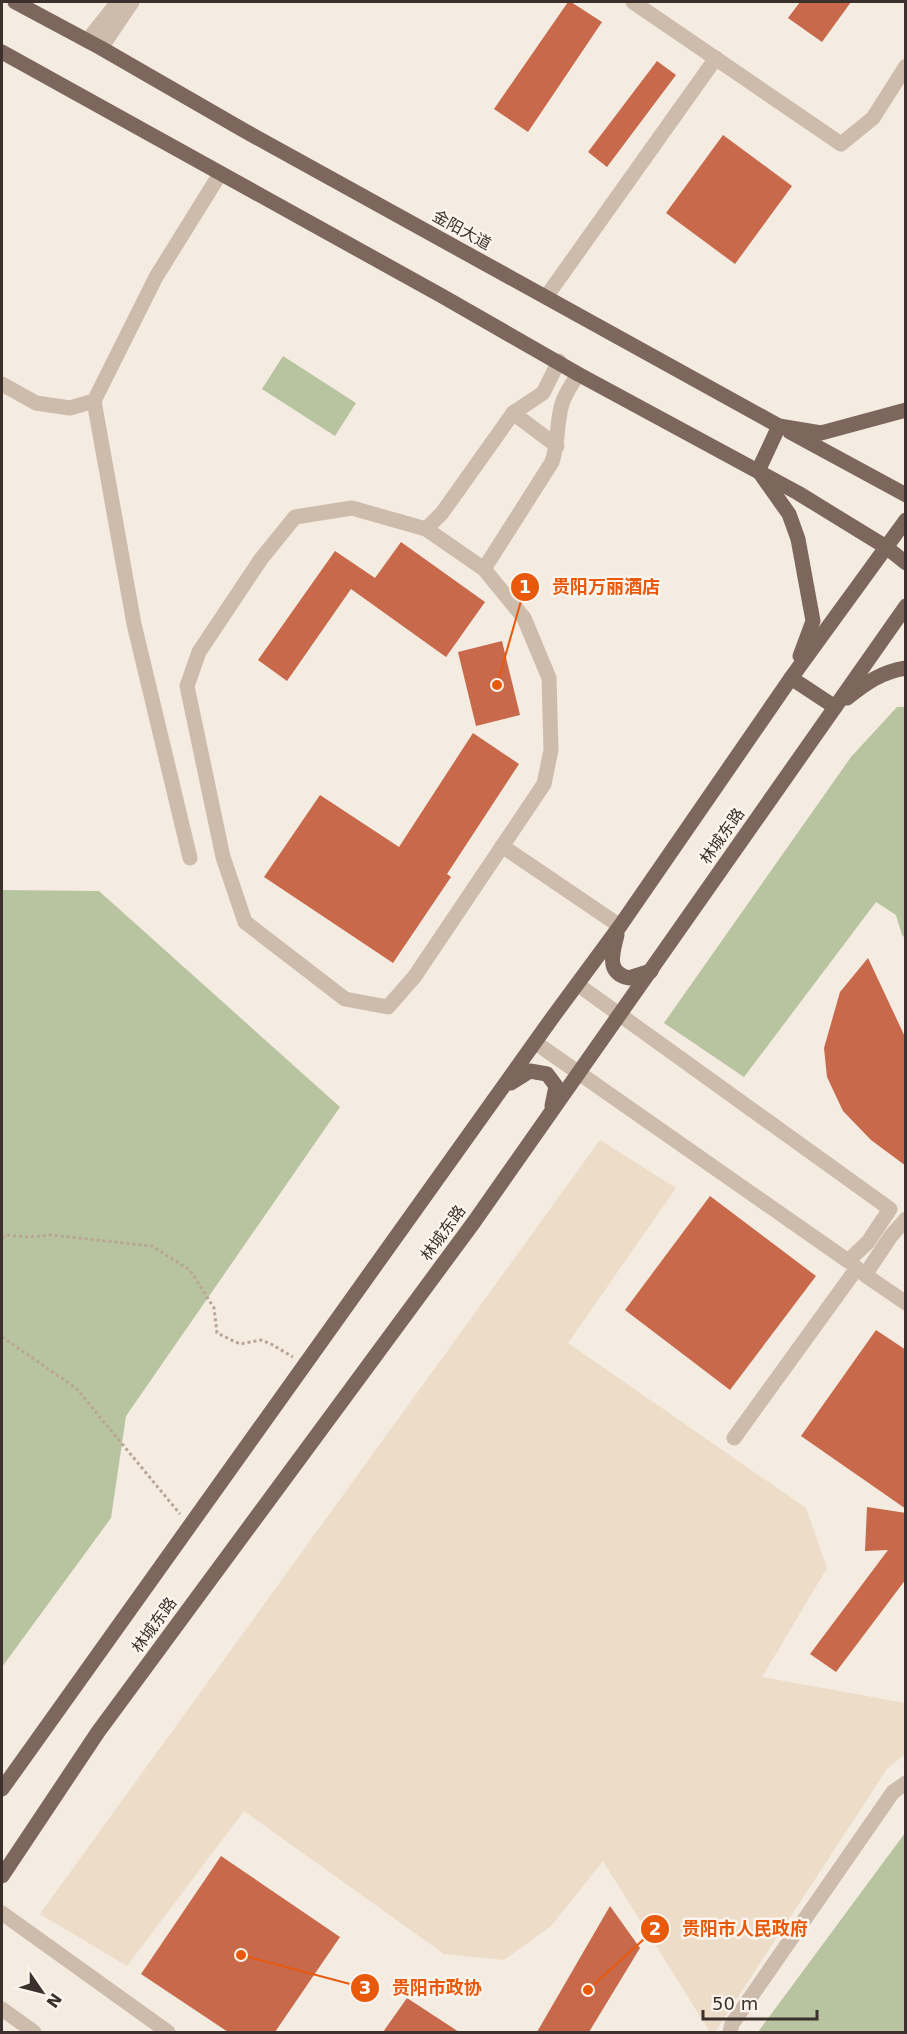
<svg xmlns="http://www.w3.org/2000/svg" width="907" height="2034" font-family="'DejaVu Sans','Noto Sans SC',sans-serif">
<style>
.green{fill:#b8c4a0}
.plaza{fill:#ecdcc8}
.building{fill:#c8694b}
.lines{fill:none;stroke-linecap:round;stroke-linejoin:round}
.path{stroke:#b9a596;stroke-width:3;stroke-dasharray:3 3;stroke-linecap:butt}
.minor{stroke:#cdbbac;stroke-width:15}
.major{stroke:#7d675c;stroke-width:15}
.labels{text-anchor:middle;dominant-baseline:central;stroke-width:5;stroke-linejoin:round;paint-order:stroke}
.street-label{font-size:16px;fill:#3b302b;stroke:#fbf5ee}
.leader{fill:none;stroke:#e8590c;stroke-width:2}
.callout-dot{fill:#e8590c;stroke:#fbf5ee;stroke-width:2}
.mark-label{font-size:18px;text-anchor:middle;font-weight:bold;fill:#fff}
.callout-label{font-size:18px;text-anchor:middle;font-weight:bold;fill:#e8590c;stroke:#fbf5ee;stroke-width:5;stroke-linejoin:round;paint-order:stroke}
</style>
<rect width="100%" height="100%" fill="#f4ebe1"/>
<!-- green -->
<g class="green">
<path d="M 283,356 L 356,403 L 335,436 L 262,389 Z"/>
<path d="M 897,707 L 905,707 L 905,938 L 902,935 L 896,915 L 876,902 L 744,1077 L 664,1023 L 851,757 Z"/>
<path d="M 2,890 L 99,891 L 340,1107 L 126,1416 L 111,1518 L 2,1667 Z"/>
<path d="M 905,1833 L 905,2032 L 758,2032 Z"/>
</g>
<!-- plaza -->
<path class="plaza" d="M 600,1140 L 676,1188 L 568,1343 L 806,1508 L 827,1568 L 762,1677 L 905,1703 L 905,1754 L 887,1769 L 715,2032 L 710,2032 L 603,1861 L 551,1926 L 504,1960 L 444,1954 L 244,1811 L 127,1966 L 40,1914 Z"/>
<!-- building -->
<g class="building">
<path d="M 568,2 L 571,2 L 602,22 L 528,132 L 494,109 Z"/>
<path d="M 800,2 L 851,2 L 822,42 L 788,18 Z"/>
<path d="M 657,61 L 676,75 L 607,167 L 588,152 Z"/>
<path d="M 723,135 L 792,186 L 735,264 L 666,213 Z"/>
<path d="M 401,542 L 485,602 L 446,657 L 351,589 L 287,681 L 258,660 L 335,551 L 375,578 Z"/>
<path d="M 502,641 L 520,715 L 476,726 L 458,652 Z"/>
<path d="M 473,733 L 519,764 L 447,874 L 451,877 L 393,963 L 264,877 L 320,795 L 399,847 Z"/>
<path d="M 868,958 L 906,1039 L 906,1166 L 871,1140 L 843,1111 L 827,1077 L 824,1048 L 840,992 Z"/>
<path d="M 710,1196 L 816,1276 L 730,1390 L 625,1310 Z"/>
<path d="M 876,1330 L 906,1350 L 906,1509 L 801,1436 Z"/>
<path d="M 867,1507 L 906,1513 L 906,1579 L 836,1672 L 810,1654 L 888,1550 L 865,1551 Z"/>
<path d="M 221,1856 L 340,1937 L 275,2032 L 228,2032 L 141,1974 Z"/>
<path d="M 610,1906 L 640,1948 L 589,2032 L 537,2032 Z"/>
<path d="M 407,1998 L 459,2032 L 383,2032 Z"/>
</g>
<g class="lines">
<!-- path -->
<g class="path">
<path d="M 2,1238 L 6,1235 L 28,1237 L 51,1235 L 152,1246 L 190,1270 L 214,1308 L 217,1333 L 240,1344 L 261,1340 L 271,1344 L 293,1357"/>
<path d="M 2,1337 L 76,1388 L 180,1514"/>
</g>
<!-- minor -->
<g class="minor">
<path d="M 633,2 L 841,144 L 873,118 L 906,66"/>
<path d="M 87,41 L 118,2"/>
<path d="M 101,48 L 132,2"/>
<path d="M 546,297 L 716,58"/>
<path d="M 2,384 L 36,403 L 70,408 L 94,401 L 156,277 L 220,174"/>
<path d="M 94,401 L 134,624 L 190,858"/>
<path d="M 513,413 L 557,446"/>
<path d="M 352,508 L 426,529 L 484,569 L 524,618 L 549,678 L 551,750 L 544,784 L 415,976 L 388,1007 L 345,999 L 245,922 L 223,857 L 187,686 L 199,652 L 261,559 L 295,517 Z"/>
<path d="M 426,529 L 442,513 L 513,413 L 543,393 L 559,361"/>
<path d="M 484,569 L 552,462 C 559,442 556,423 562,404 C 565,393 573,383 578,374"/>
<path d="M 502,846 L 620,926"/>
<path d="M 536,1043 L 848,1261 L 868,1242 L 890,1209 L 577,984"/>
<path d="M 906,1219 L 891,1236 L 865,1275 L 906,1303"/>
<path d="M 734,1438 L 857,1268"/>
<path d="M 2,1913 L 168,2032"/>
<path d="M 2,2009 L 34,2032"/>
<path d="M 730,2032 L 732,2024 L 893,1792 L 906,1783"/>
</g>
<!-- major -->
<g class="major">
<path d="M 15,2 L 101,48 L 245,131 L 779,426 L 821,433 L 906,410"/>
<path d="M 2,52 L 442,296 L 578,374 L 798,493 L 886,547 L 906,563"/>
<path d="M 790,432 L 906,495"/>
<path d="M 758,471 L 779,426"/>
<path d="M 760,473 L 789,514 L 798,539 L 813,621 L 800,656"/>
<path d="M 791,678 L 835,707"/>
<path d="M 847,698 C 866,683 881,672 906,668"/>
<path d="M 617,935 C 613,952 605,973 629,978 L 651,971"/>
<path d="M 511,1083 L 530,1071 L 547,1074 L 556,1086 L 552,1106"/>
<path d="M 2,1789 L 555,1014 L 620,926 L 791,678 L 906,520"/>
<path d="M 2,1876 L 98,1732 L 474,1222 L 906,606"/>
</g>
</g>
<g class="labels">
<!-- street labels -->
<g class="street-label">
<text transform="translate(462 230) rotate(29)">金阳大道</text>
<text transform="translate(722 836) rotate(-55)">林城东路</text>
<text transform="translate(443 1233) rotate(-54)">林城东路</text>
<text transform="translate(154 1625) rotate(-54)">林城东路</text>
</g>
</g>
<!-- callouts -->
<path class="leader" d="M497 685L525 587M588 1990L655 1929M241 1955L365 1988"/>
<g class="callout-dot">
<circle cx="497" cy="685" r="6"/>
<circle cx="588" cy="1990" r="6"/>
<circle cx="241" cy="1955" r="6"/>
<circle cx="525" cy="587" r="15"/>
<circle cx="655" cy="1929" r="15"/>
<circle cx="365" cy="1988" r="15"/>
</g>
<g class="mark-label">
<text x="525" y="593">1</text>
<text x="655" y="1935">2</text>
<text x="365" y="1994">3</text>
</g>
<g class="callout-label">
<text x="606" y="593">贵阳万丽酒店</text>
<text x="745" y="1935">贵阳市人民政府</text>
<text x="437" y="1994">贵阳市政协</text>
</g>
<!-- border -->
<rect width="907" height="2034" fill="none" stroke="#3b302b" stroke-width="6"/>
<!-- north arrow -->
<g transform="translate(42 1992) rotate(125)" stroke="#fbf5ee" stroke-width="4.5" paint-order="stroke">
<path d="M0-4.5L10 22L0 15L-10 22Z" fill="#3b302b"/>
<text y="-9" font-size="16" font-weight="bold" text-anchor="middle" fill="#3b302b">N</text>
</g>
<!-- scale -->
<path d="M703 2010v9h114v-9" fill="none" stroke="#3b302b" stroke-width="3"/>
<text x="712" y="2010" font-size="18" fill="#3b302b" stroke="#fbf5ee" stroke-width="4.5" paint-order="stroke">50 m</text>
</svg>
